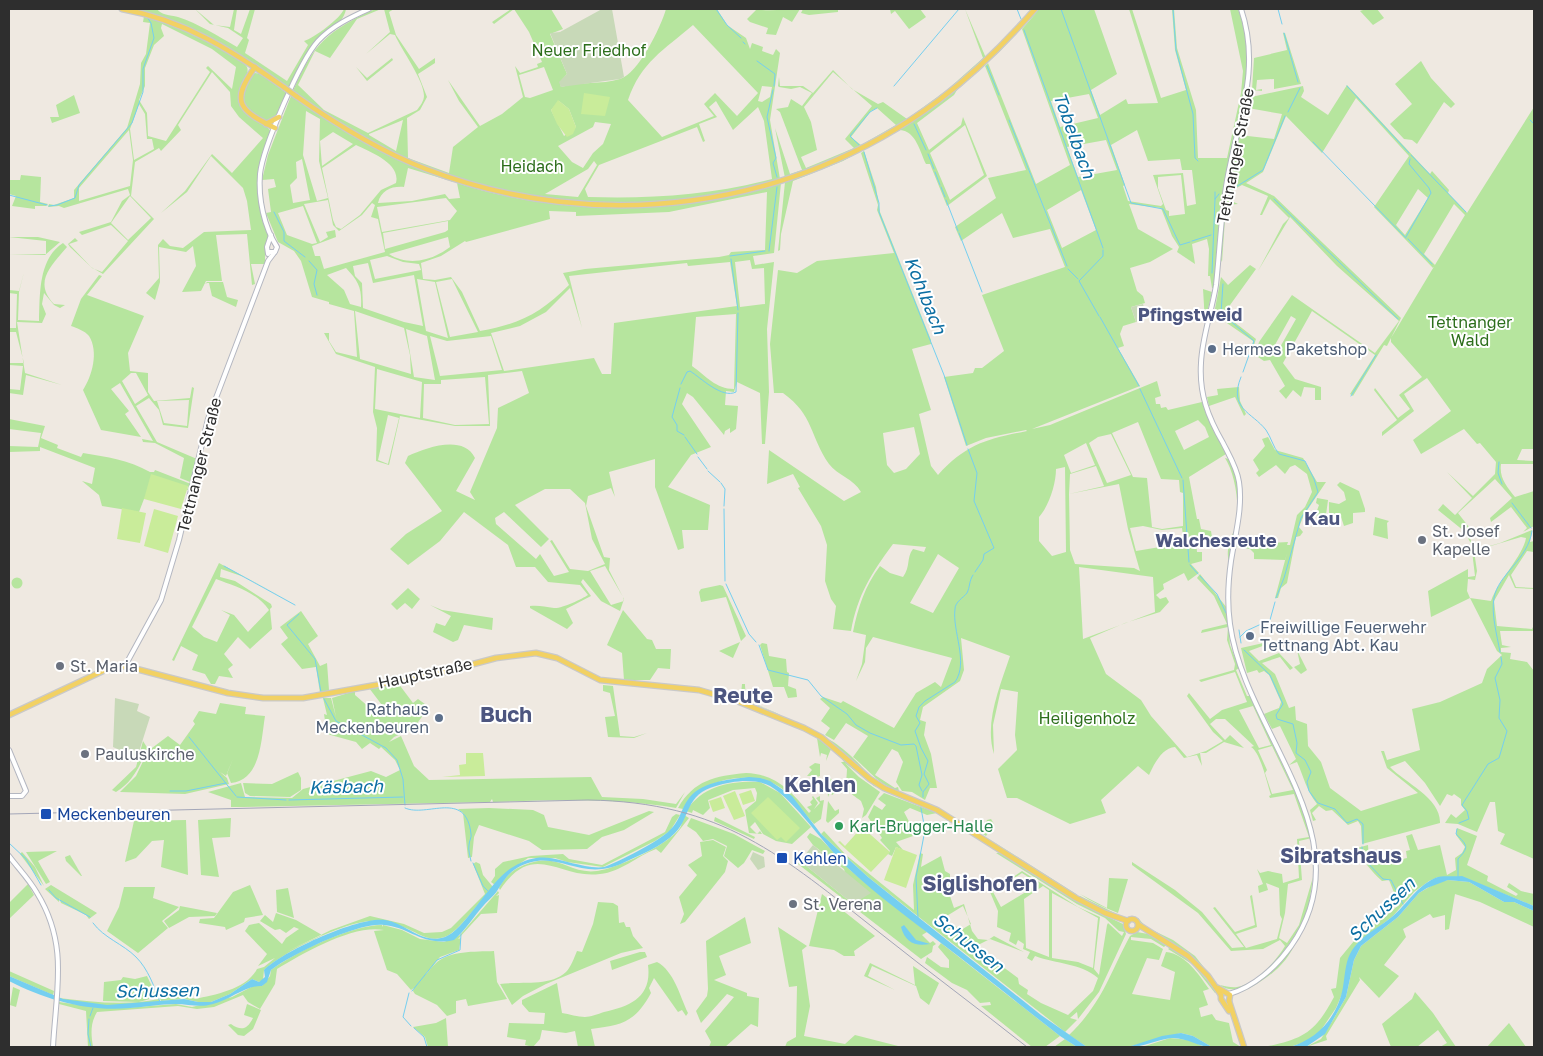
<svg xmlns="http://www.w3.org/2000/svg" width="1543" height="1056" font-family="'Golos Text',sans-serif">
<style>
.green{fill:#b6e59e;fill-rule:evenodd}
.cemetery{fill:#c8d9b8}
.pitch{fill:#c9ec9a}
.water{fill:#75cff0}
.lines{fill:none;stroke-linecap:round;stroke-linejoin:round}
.stream{stroke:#75cff0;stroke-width:1}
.secondary-casing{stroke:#b4b7c1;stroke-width:6}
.primary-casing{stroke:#c9c9c9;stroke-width:7}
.secondary{stroke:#fff;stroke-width:4}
.primary{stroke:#f2d163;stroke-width:4.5}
.rail{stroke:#a3a6b8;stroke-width:1}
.primary-bridge-casing{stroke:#c9c9c9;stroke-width:7;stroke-linecap:butt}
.primary-bridge{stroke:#f2d163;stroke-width:4.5}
.service-dot{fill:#5c6f8a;stroke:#fff;stroke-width:2}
.worship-dot{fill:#6b7280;stroke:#fff;stroke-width:2}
.transit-dot{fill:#1a4fb4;stroke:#fff;stroke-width:2}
.leisure-dot{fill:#2e9e5b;stroke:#fff;stroke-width:2}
.labels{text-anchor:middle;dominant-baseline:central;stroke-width:4;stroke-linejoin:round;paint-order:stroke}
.park-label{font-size:16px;fill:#2c6e1b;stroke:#fff}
.street-label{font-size:16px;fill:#2e2e2e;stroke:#fff}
.service-label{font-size:16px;fill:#4e5e75;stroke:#fff;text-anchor:start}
.worship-label{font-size:16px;fill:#5b616d;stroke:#fff;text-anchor:start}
.transit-label{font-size:16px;fill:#164399;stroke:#fff;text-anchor:start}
.leisure-label{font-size:16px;fill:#27864d;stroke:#fff;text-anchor:start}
.water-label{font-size:18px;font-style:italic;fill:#0d6fa3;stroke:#fff}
.neighbourhood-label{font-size:18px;font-weight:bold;fill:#4d5680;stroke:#fff}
.quarter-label{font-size:19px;font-weight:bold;fill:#4d5680;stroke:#fff}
.district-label{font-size:21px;font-weight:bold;fill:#4d5680;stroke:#fff}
</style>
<rect width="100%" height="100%" fill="#efe9e1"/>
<!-- green -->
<g class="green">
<path d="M 132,9 L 157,9 C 161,15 170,15 178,17 C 199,24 218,36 237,47 L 243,38 L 228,28 L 210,24 L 195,9 L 214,25 L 230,27 L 234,9 L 237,9 L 234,30 L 241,34 L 250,9 L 255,9 L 247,38 L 249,40 L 245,53 L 287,81 L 308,45 L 304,41 C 314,38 341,18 344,9 L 346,9 C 343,27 321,34 310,49 C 301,60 296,75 290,88 C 239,57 192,19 132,9 Z"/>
<path d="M 375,9 L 381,9 L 357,19 L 330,58 L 315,51 L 298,85 L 324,110 L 368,133 L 417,110 C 420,106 424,101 424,96 C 424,80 402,51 395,35 L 390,34 L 366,54 L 390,32 L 384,9 L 394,9 L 389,12 L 396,35 L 419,69 L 435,58 L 435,63 L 418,74 L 427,97 L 420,110 L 407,118 L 408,158 L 449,173 L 453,147 L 478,127 L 459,101 L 448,80 L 480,126 L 502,114 L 523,97 L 515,66 L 520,73 L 538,67 L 537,64 L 542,62 L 529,32 L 514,9 L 494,24 L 492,22 L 511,9 L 551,9 L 563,29 L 550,34 L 567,74 L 560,82 L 561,87 C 580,81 601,85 620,79 C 638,74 661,27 666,9 L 717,9 L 727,25 L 746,38 L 750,49 L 752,43 L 763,47 L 762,51 L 773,55 L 776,49 L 780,53 L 770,120 L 780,179 C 741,190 699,201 658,204 C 555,209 452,186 362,137 C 345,127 304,105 293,91 C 314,42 328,31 375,9 ZM 693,25 L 758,93 L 737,116 L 715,93 L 704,104 L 714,116 L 662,137 L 628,100 C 641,62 664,50 693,25 ZM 544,67 L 553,90 L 530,98 L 525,97 L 519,75 ZM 762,86 L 772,87 L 770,97 L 762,102 L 758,101 ZM 559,101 L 569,109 L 576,127 L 564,136 L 551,110 ZM 716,101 L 733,130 L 758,107 L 764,121 L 772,179 C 711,195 651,199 588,197 L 585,189 L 599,165 L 697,127 L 703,142 L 705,141 L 699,124 L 717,117 L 709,107 ZM 403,120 L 396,151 L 369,135 L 369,134 ZM 595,122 L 611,124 L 603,144 L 593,153 L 583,168 L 572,162 L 558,146 L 593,127 ZM 594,161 L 597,165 L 578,197 L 545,194 L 588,169 Z"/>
<path d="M 757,9 C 768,12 785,9 800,9 L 792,22 L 783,17 L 776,35 L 766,34 L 768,28 L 750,22 L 747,19 Z"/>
<path d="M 803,9 L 838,9 L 838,12 L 809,15 L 801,13 Z"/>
<path d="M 890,9 L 920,9 L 926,17 L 909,29 L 895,11 L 891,14 Z"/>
<path d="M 965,9 L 986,58 C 926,113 862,150 785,178 L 775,128 L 790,174 L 802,170 L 780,112 L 776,109 L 788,107 L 791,99 L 802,106 L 812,93 L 800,87 L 791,89 L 779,87 L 778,86 L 779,77 L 780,86 L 803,86 L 813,93 L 833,70 L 852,89 L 878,104 L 883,102 L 907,119 L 947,90 L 983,58 ZM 833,72 L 872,106 L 845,139 L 854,148 L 806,168 L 801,157 L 817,150 L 811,122 L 804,107 ZM 877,108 L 896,125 L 861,145 L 851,137 L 871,111 Z"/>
<path d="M 1037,9 L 1094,9 L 1117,74 L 1091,90 L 1100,115 L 1126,99 L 1128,104 L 1158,103 L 1129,9 L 1132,9 L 1161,98 L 1186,90 L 1175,50 L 1172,9 L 1174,9 L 1177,48 L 1196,110 L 1198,158 L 1227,158 L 1241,93 L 1243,71 L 1230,9 L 1238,9 C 1261,69 1233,132 1223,192 C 1218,224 1217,256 1214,288 L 1212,288 L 1210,276 L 1208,276 L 1209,249 L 1207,239 L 1192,244 L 1195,264 L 1177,252 L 1179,247 L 1172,236 L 1161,208 L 1129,204 L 1138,229 L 1173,249 L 1150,262 L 1130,268 L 1137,291 L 1143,296 L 1145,303 L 1131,307 L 1136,322 L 1123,326 L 1120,334 L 1124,346 L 1118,348 L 1140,386 L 1032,429 L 1050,425 L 1157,381 L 1161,396 L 1155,398 L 1156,404 L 1160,404 L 1161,408 L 1166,407 L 1168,410 L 1202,402 L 1226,454 L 1189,477 L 1197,519 L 1199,519 L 1201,529 L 1211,531 L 1212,537 L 1196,539 L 1197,552 L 1202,552 L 1202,561 L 1191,564 L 1199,573 L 1188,581 L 1184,573 L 1163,584 L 1164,589 L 1156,595 L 1160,599 L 1166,597 L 1169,602 L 1160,612 L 1125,623 L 1090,638 L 1106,674 L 1141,700 L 1151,716 L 1187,757 L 1206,751 L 1223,741 L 1213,732 L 1187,696 L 1189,693 L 1210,719 L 1222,710 L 1247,702 L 1235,672 L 1201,682 L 1199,680 L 1234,670 L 1235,664 L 1227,640 L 1228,627 L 1201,633 L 1202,630 L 1227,624 L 1214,596 L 1197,578 L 1200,574 L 1227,608 L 1230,645 L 1239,668 L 1236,670 L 1247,696 L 1250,696 L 1301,804 L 1312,838 L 1299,841 L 1302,880 L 1288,884 L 1285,913 L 1279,938 L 1287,943 L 1299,925 L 1313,877 C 1311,890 1310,903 1306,915 C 1297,938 1248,1007 1220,985 C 1225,986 1232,988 1237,987 C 1256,984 1276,961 1285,946 L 1280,940 L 1263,949 L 1231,951 L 1198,913 L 1132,865 L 1132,862 L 1175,890 L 1202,912 L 1232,948 L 1244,947 L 1213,908 L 1215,907 L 1235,932 L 1255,925 L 1250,896 L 1252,895 L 1257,927 L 1236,934 L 1246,948 L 1277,939 L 1282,919 L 1280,915 L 1279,888 L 1266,883 L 1268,890 L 1259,893 L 1258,886 L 1263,884 L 1257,869 L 1260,873 L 1268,871 L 1282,874 L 1283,883 L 1299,878 L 1297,839 L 1309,837 L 1294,794 L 1270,798 L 1269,796 L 1271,795 C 1267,784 1261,753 1251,747 L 1254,746 L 1225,719 L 1216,719 L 1210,724 L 1225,740 L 1230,735 L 1244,748 L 1224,742 L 1206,753 L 1200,753 L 1202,766 L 1197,755 L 1184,758 L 1175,747 C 1162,748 1154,764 1149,775 L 1138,766 L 1101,800 L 1106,813 L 1070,824 L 1017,798 L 1007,798 L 998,769 L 1017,750 L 1015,735 L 1018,692 L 1001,689 L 993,725 L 994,754 C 984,723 1000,686 1010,656 L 961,638 L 964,670 L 960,681 L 923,707 L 920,720 L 926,722 L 924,735 L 931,754 L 937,788 L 930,788 L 925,800 L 912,792 L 902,791 L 896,782 L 903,762 L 898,752 L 892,749 L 875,775 L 895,788 L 898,787 L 899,791 C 877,784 870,771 853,757 L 868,736 L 846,723 L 834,740 L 825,735 L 830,728 L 821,721 L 830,708 L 820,699 L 823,697 L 841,703 L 843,701 L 894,728 L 916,693 L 935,682 L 941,687 L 952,658 L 873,637 L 866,648 L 865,662 L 856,681 L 862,664 L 866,635 L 853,632 C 858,607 865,586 880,566 L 890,573 L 903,577 C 911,566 906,558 913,549 L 924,552 L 926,547 L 893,544 C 871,574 858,594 851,631 L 833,629 L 836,606 L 831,599 L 825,581 L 827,545 L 821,526 L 798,488 L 800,487 L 793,474 L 767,484 L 769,450 L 844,501 L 861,492 C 854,479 837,475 829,464 C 810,437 814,415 783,393 L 774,393 L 770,344 L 778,270 L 797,273 L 817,261 L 894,253 L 877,210 L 878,205 L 861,153 L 864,151 L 876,187 L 880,212 L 931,340 L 931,344 L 912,349 L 931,410 L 919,414 L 931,466 L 938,475 C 966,444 987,439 1027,431 L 1026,430 L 986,438 L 966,446 L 944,377 L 973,373 L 975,368 L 982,368 L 1004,351 L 982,295 L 1065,267 L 1050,229 L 1013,238 L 1002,213 L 961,241 L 955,227 L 996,198 L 988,178 L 1026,170 L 985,66 L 988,63 L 1036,184 L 1070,165 L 1022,29 L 1038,11 L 1000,51 L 957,90 L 954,95 L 917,123 L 929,150 L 961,125 L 963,117 L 987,176 L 947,206 L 930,164 L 926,164 C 920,152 916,131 900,130 L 843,161 L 793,181 L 781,234 L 780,250 L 778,251 L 785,182 C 827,167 870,148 906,126 C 954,96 999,51 1037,9 ZM 1089,94 L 1098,118 L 1060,127 L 1051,101 ZM 965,125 L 984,175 L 950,200 L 930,153 ZM 1137,130 L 1148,161 L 1180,159 L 1182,170 L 1192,170 L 1196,204 L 1187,206 L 1183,173 L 1153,175 L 1163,204 L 1161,206 L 1128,201 L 1123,186 L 1125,185 L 1111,145 ZM 1106,140 L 1117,170 L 1078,177 L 1067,147 ZM 1181,175 L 1185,214 L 1169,216 L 1169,211 L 1166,210 L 1158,188 L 1158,177 ZM 1081,190 L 1096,230 L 1062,248 L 1047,210 ZM 1198,420 L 1205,427 L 1209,437 L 1184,450 L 1175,431 ZM 1138,422 L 1161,479 L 1179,480 L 1180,492 L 1183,493 L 1183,526 L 1162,529 L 1152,527 L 1147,478 L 1133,477 L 1112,433 ZM 914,427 L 920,454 L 906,469 L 894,473 L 887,465 L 883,433 ZM 1111,434 L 1131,475 L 1107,483 L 1089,443 L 1098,437 ZM 1086,443 L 1095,465 L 1071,473 L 1064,455 ZM 1096,466 L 1104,486 L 1069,494 L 1070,474 ZM 1065,467 L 1066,552 L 1052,556 L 1039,541 L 1039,517 C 1049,506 1056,484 1056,469 ZM 1119,484 L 1128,529 L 1140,571 L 1134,568 L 1075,564 L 1070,550 L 1069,494 ZM 1143,526 L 1162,530 L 1182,528 L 1184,543 L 1136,551 L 1130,528 ZM 938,554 L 959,568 L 933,613 L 910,603 ZM 1079,567 L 1153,577 L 1155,612 L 1083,639 ZM 1253,706 L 1271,745 L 1259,748 L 1239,710 ZM 1272,746 L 1293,790 L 1272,794 L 1265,773 L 1267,770 L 1258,750 Z"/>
<path d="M 1366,9 L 1377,9 L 1384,18 L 1373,25 L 1360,11 Z"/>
<path d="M 144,16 C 162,19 240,51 247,67 C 251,77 234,91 242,108 C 248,120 265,121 271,132 L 260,165 L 258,181 L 269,239 L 265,247 L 265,264 L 251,264 L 255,284 L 252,285 L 247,234 L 216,235 L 222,281 L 206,281 L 201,291 L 182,292 L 196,266 L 193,246 L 186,252 L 159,247 L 160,282 L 155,300 L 146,293 L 159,278 L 158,245 L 163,239 L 170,246 L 183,248 L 204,232 L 251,230 L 247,201 L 243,188 L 211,156 L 187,192 L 161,213 L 185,191 L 212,154 L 232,173 L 263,138 L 239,117 L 231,106 L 230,92 L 212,72 L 178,125 L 181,130 L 161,151 L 159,148 L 135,162 L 131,196 L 154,219 L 103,274 L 91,267 L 70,247 L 68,244 L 75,238 L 78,241 L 69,244 L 92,268 L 102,272 L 128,241 L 111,225 L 82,235 L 79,232 L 111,222 L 122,201 L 130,195 L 128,189 L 64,208 L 59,206 L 48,207 L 49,204 L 54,205 L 74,198 L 74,190 L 127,128 L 140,84 L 141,63 L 146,54 L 150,23 L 143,22 ZM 162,24 L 212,49 L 236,67 L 232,89 L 208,66 L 206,68 L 210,72 L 166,141 L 148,136 L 147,113 L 139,100 L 145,86 L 145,68 L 154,45 L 164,36 L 161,28 ZM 139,104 L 145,114 L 147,139 L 152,139 L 154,149 L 134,160 L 130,129 ZM 129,130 L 133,160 L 130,186 L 79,201 L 79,188 ZM 130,196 L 151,218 L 128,240 L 111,223 Z"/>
<path d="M 1283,33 L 1285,33 L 1301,84 L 1274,89 L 1274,79 L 1257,80 L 1256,90 L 1262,89 L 1262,91 L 1252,90 L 1254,58 L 1287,50 Z"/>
<path d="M 392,58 L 393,60 L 367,81 L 356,67 L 367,78 Z"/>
<path d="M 1421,61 L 1431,78 L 1455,104 L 1451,108 L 1444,102 L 1417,144 L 1412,140 L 1404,139 L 1390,124 L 1412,104 L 1395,84 Z"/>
<path d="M 255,73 L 261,74 L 288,94 L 278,114 L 271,121 C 265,121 261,118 256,116 C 237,105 242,87 255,73 Z"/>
<path d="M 1347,85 L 1430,174 L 1432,171 L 1449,190 L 1448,193 L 1467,213 L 1534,107 L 1534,449 L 1522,449 L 1517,460 L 1534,461 L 1534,464 L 1501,464 C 1499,478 1507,487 1515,497 L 1534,491 L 1534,526 L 1523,532 L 1527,528 L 1511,507 L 1491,522 L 1490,518 L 1512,498 L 1495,479 L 1458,513 L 1472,531 L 1468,533 L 1474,549 L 1464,531 L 1438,510 L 1443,504 L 1455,515 L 1472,498 L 1447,472 L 1473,496 L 1495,474 L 1496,462 L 1480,443 L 1477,444 L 1464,429 L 1421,454 L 1413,440 L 1451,411 L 1427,378 L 1404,394 L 1414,411 L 1382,436 L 1382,432 L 1397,420 L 1374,390 L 1375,388 L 1398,418 L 1410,409 L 1399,395 L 1422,377 L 1391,342 L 1391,338 L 1465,215 L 1454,204 L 1424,254 L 1435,265 L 1433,268 L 1374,207 L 1409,156 L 1356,98 L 1322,153 L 1286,116 L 1263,172 L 1246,183 L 1274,196 L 1401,318 L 1387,346 L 1384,345 L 1353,396 L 1350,394 L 1375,355 L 1312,311 L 1283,363 L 1295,379 L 1321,387 L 1321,400 L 1315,400 L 1315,388 L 1304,387 L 1301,397 L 1293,390 L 1286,399 L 1279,391 L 1285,386 L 1270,360 L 1264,361 L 1255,355 L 1259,342 L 1292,295 L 1375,353 L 1399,321 L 1337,266 L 1290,217 L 1258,271 L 1283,224 L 1289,218 L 1270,199 L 1262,215 L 1260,215 L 1268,196 L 1242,185 L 1233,190 L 1228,199 L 1238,204 L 1226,205 L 1222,262 L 1221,260 L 1226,191 L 1228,192 L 1234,160 L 1227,187 L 1247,99 L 1249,97 L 1239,135 L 1274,139 L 1282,114 L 1248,108 L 1251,97 L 1303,86 L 1304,91 L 1301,97 L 1328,115 ZM 1418,189 L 1428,198 L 1405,235 L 1396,225 ZM 1291,316 L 1296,319 L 1275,356 L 1271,352 Z"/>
<path d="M 74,95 L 80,113 L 52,123 L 50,117 L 59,117 L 56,105 Z"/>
<path d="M 291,96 C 306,103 319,115 332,123 C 354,137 376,149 399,160 C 519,217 654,219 781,183 L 774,253 L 753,256 L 755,265 L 774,262 L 767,329 L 769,392 L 765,444 L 762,444 L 760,393 L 737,382 L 734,392 L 726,391 L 725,405 L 738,406 L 736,429 L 730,433 L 730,428 L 725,431 L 724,435 L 693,397 L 687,393 L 682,404 L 711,447 L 691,455 L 668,487 L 710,505 L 708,530 L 682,530 L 684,548 L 678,550 L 655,487 L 655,459 L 609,472 L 615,497 L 611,488 L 588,496 L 586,506 L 604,557 L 610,558 L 609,570 L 624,599 L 620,611 L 601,601 L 583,579 L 581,582 L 591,596 L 566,609 L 573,623 L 567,629 L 530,608 L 530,606 C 539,605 545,607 554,608 C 561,609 582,599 588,595 L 580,585 L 548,582 L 535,567 L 516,567 L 508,545 L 464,512 L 440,541 L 408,565 L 390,549 L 406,534 L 442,511 L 405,463 L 408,456 C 426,448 463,434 475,458 L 456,491 L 475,500 L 470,492 L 497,428 L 498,408 L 529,393 L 522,371 L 488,375 L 490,426 L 455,426 L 400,416 L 389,465 L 376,461 L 377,428 L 373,412 L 375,367 L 336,354 L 324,333 L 329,333 L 329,302 L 312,297 L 301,261 L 294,251 L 278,242 L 266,213 L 271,212 L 268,189 L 276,187 L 274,179 L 262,180 L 268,155 ZM 306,111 L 320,119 L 319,161 L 328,198 L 317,201 L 303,155 ZM 333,132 L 353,144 L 322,166 L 320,141 ZM 356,145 C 370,152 401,163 396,183 L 381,190 L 360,215 L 341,229 L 336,227 L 333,220 L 322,168 ZM 302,159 L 310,200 L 293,203 L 290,185 L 297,178 L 296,162 ZM 408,168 L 457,183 L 460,198 L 449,199 L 445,194 L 412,201 L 378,203 C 381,190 392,186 404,187 ZM 767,192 L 765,250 L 731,252 L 729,255 L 719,257 L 585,269 L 563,273 L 569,285 C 541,313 520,324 480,331 L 462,292 L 451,277 L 435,280 L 423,279 L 421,263 L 441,256 L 465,241 L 466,242 L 550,219 L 549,211 L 576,212 L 576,216 L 669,212 ZM 446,198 L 457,211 L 450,220 L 382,232 L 377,207 ZM 328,200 L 333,225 L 339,231 L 362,215 L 372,203 L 375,205 L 371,217 L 378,219 L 385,252 L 324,269 L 320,256 L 315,256 L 312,246 L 336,237 L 335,230 L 326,232 L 328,237 L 320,242 L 304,204 ZM 303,206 L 317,243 L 312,244 L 287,235 L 278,213 ZM 448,221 L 448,230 L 445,232 L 385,249 L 383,233 ZM 448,237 L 450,247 C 433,260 409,267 389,254 ZM 387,256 L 403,262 L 419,264 L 421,270 L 375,279 L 370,260 ZM 750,260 L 752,269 L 764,268 L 765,304 L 740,307 L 735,262 ZM 730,262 L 737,306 L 614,323 L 611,374 L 602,374 L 594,358 L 504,371 L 491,333 L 520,326 L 546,312 L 570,288 L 582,328 L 569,276 L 687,263 L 688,266 ZM 368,263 L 373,283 L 414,275 L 423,326 L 404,322 L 363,308 L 362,283 L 355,276 L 353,266 ZM 346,268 C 359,282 362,288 361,307 L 350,304 L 344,290 L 327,275 ZM 417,279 L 435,282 L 448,338 L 426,331 ZM 452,279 L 478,332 L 450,337 L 436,282 ZM 329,304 L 354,311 L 357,357 L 336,352 L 329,341 ZM 355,311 L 404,328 L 410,355 L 411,374 L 360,359 ZM 736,314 L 734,389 C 716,389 706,376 692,366 L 696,317 ZM 406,329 L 427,336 L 435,380 L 414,377 ZM 430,336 L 447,341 L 491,336 L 502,370 L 440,376 ZM 377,369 L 422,382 L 420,418 L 375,409 ZM 485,377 L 489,424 L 455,425 L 423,418 L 424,384 L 441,384 L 441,380 ZM 388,415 L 399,418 L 388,464 L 378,460 ZM 545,489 L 570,489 L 585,503 L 592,539 L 605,564 L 588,571 L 570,569 L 552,540 L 550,541 L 569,572 L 554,576 L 540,554 L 536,559 L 496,524 L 495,518 L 504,512 L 541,547 L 549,539 L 515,505 ZM 605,566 L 623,597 L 624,601 L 611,605 L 590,571 Z"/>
<path d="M 21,175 L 41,177 L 40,202 L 48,204 L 46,206 L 35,206 L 35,209 L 12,206 L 16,196 L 9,194 L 10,180 L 20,180 Z"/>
<path d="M 9,237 L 38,237 L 60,242 L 45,255 L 9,254 L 46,254 L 46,241 Z"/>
<path d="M 63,243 L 67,247 C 51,266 33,282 54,304 L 65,305 L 60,308 L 54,305 L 44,293 L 42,304 L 46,314 L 42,323 L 17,322 L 25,373 L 62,385 L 26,375 L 23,395 L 9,393 L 9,389 L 20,390 L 23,366 L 9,365 L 9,363 L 24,363 L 16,332 L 9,332 L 9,328 L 16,328 L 17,294 L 9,293 L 9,290 L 19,291 L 24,272 L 19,292 L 18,320 L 39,321 C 40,295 38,259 63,243 Z"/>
<path d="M 1250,265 L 1256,269 L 1225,312 L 1229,318 L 1256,339 L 1251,354 L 1253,341 L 1221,319 L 1213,319 L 1221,277 L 1228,285 Z"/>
<path d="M 99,275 L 102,276 L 87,295 L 144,316 L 128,353 L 130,371 L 148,373 L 148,392 L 154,401 L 190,398 L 192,387 L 194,388 L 188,428 L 163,425 L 159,410 L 149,398 L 136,406 L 157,442 L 197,459 L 190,482 L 180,478 L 184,458 L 155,443 L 143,442 L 142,439 L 153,441 L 120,383 L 111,389 L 129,411 L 125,414 L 141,437 L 101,430 L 83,390 C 92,376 99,352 89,336 C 85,331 77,328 71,326 L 81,299 ZM 131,373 L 136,373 L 148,395 L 135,404 L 122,381 ZM 189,400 L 187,426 L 164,423 L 157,401 Z"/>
<path d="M 207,282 L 223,282 L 227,297 L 238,300 L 236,307 L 212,296 L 209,283 L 207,283 L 205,284 L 190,328 L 205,284 Z"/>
<path d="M 1203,289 L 1212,292 L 1205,322 Z"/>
<path d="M 1239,387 L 1240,401 L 1246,414 L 1244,416 L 1235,397 L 1209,406 L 1207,397 L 1218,395 L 1217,389 Z"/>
<path d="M 9,419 L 45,426 L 41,438 L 58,445 L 57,448 L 81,457 L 83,453 C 107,457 129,460 150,472 L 154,472 L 155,470 L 191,484 L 189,490 L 187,490 L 188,486 L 144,499 L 139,512 L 102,506 L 99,495 L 82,481 L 92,484 L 95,468 L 40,447 L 40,451 L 9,452 L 9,446 L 38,447 L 41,433 L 9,429 Z"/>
<path d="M 1268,437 L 1275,450 L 1303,458 L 1317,482 L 1326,482 L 1304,515 L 1299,527 L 1303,532 L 1300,536 L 1296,537 L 1287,583 L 1281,588 L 1278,598 L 1275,598 L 1287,553 L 1285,560 L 1254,559 L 1254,553 L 1250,549 L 1237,547 L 1237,545 L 1288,542 L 1287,545 L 1290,545 L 1297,515 L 1305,507 L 1312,492 L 1307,474 L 1295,465 L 1290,467 L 1285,474 L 1276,465 L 1259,477 L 1256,473 L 1259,470 L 1253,460 L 1265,446 L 1262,439 Z"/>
<path d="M 1225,458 C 1250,463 1232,545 1229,563 C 1226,553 1229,541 1233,533 C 1242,514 1236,475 1225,458 Z"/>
<path d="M 1340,482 L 1359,491 L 1365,509 L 1365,512 L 1353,513 L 1353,523 L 1344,526 L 1340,514 L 1329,514 L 1329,502 L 1339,504 L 1346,500 L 1344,492 L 1337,485 Z"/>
<path d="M 1317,498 L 1328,500 L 1326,515 L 1315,516 L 1319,505 L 1316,503 Z"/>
<path d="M 1375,517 L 1389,521 L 1387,523 L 1388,539 L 1373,535 Z"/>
<path d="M 1532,530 L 1530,542 L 1534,541 L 1534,552 L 1527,551 L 1511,575 L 1516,587 L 1534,588 L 1534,589 L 1515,588 L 1509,575 L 1494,601 L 1497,626 L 1532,629 L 1534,625 L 1534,631 L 1500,631 L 1502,645 L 1511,647 L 1501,648 L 1501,652 L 1511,653 L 1510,659 L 1527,662 L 1534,671 L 1534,859 L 1500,844 L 1505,834 L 1498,831 L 1495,802 L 1490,802 L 1477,832 L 1458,824 L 1445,823 L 1451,814 L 1456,818 L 1465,810 L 1461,805 L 1461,799 L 1454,794 L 1452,796 L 1447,794 L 1440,806 L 1425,783 L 1405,761 L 1390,767 C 1405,783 1441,798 1440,823 L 1362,844 L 1361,826 L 1358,821 L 1348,825 L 1332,810 L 1326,811 L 1319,806 L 1312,813 L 1316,820 L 1313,821 L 1310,810 L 1317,804 C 1306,790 1304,777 1297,762 L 1289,765 L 1296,759 L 1280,726 L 1272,729 L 1264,714 L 1279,708 L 1281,702 L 1269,675 L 1264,671 L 1259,673 L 1257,670 L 1247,673 L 1241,648 L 1268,642 L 1268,644 L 1249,651 L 1259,661 L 1279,653 L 1293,668 L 1290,670 L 1280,657 L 1262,663 L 1275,674 L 1289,708 L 1295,706 L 1296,720 L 1307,724 L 1308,746 L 1321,762 L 1330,788 L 1361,811 L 1418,793 L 1387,768 L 1381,751 L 1384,751 L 1387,760 L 1420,750 L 1412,709 L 1440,702 L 1482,683 L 1487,669 L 1502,655 L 1497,651 L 1470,598 L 1431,617 L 1428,591 L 1468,569 L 1468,577 L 1475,576 L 1472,551 L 1500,543 ZM 1521,537 L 1526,538 C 1523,556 1499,579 1491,601 L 1470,598 L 1467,591 L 1468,579 L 1475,580 L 1477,571 L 1474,551 Z"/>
<path d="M 219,563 L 296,605 L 247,578 L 221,569 L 220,577 L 235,581 L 271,604 L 272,607 L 270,609 L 272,629 L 250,649 L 238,637 L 224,654 L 233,665 L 228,669 L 233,678 L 219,676 L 215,684 L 211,684 L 205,674 L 192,670 L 198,655 L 181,646 L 174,661 L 172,660 ZM 216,579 C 234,586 257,592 269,610 L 248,632 L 234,615 L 221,610 L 230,615 L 217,642 L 204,637 L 192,627 Z"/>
<circle cx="17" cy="583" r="5.5"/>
<path d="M 720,585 L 723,586 L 746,636 L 741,641 L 726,597 L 701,602 L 699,592 L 701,589 Z"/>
<path d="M 408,588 L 420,599 L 412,609 L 405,603 L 397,610 L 391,604 Z"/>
<path d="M 430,605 L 442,610 L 493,618 L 492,630 L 464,625 L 458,640 L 453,642 L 433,632 L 436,623 L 445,626 L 451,616 Z"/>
<path d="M 623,610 L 647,639 L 652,640 L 656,649 L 671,649 L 670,669 L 658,668 L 650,680 L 624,680 L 622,653 L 607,645 Z"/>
<path d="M 301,611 L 318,636 L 308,644 L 320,666 L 327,663 L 329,690 L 320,693 L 316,667 L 302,669 L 281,644 L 288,638 L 280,627 Z"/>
<path d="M 740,642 L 733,658 L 719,651 Z"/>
<path d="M 762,643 L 767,644 L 769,656 L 786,659 L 787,672 L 789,673 L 788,686 L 796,689 L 797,697 L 788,698 L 784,687 L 773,687 L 760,645 Z"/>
<path d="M 1297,650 L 1307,670 L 1301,674 L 1294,667 L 1300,664 Z"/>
<path d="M 398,683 L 413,703 L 418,699 L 429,707 L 413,729 L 394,737 L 389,742 L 401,736 L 414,766 L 429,780 L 591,777 L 602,797 L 643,799 L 676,804 L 685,792 L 676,808 C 615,798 554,800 493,802 L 492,799 L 490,802 L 243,807 L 231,807 L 231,800 L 208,792 L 241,783 L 245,797 L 292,798 L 303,789 L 371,771 L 386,777 L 400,770 L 395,760 L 381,747 L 379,749 L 370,743 L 362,749 L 356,742 L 327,734 L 324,714 L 327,715 L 323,698 L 331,698 L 336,717 L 332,698 L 355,691 L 355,695 L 378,715 L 385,709 L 369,688 Z"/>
<path d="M 742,684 L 745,684 C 744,706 769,707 782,716 L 744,699 L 741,694 Z"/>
<path d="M 603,685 L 613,686 L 620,736 L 634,737 L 647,733 L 634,738 L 608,737 L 605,717 L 615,716 L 610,693 L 603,691 Z"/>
<path d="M 220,703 L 246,707 L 245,714 L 265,716 C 261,740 261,780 231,783 L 227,773 L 233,759 L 226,776 L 220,772 L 227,778 L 229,784 L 185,794 L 120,792 L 136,776 L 148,751 L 168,736 L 180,745 L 195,724 L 193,721 L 199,711 L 216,714 Z"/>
<path d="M 817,738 L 831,749 L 826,761 L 827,755 L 821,753 L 820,757 Z"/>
<path d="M 825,738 C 837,741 864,767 872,779 Z"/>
<path d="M 143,741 L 148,749 C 139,766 133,782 116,792 L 112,790 L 136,767 Z"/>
<path d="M 840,756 L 861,774 L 902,798 L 874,786 L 845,763 L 859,777 L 880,792 L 866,815 L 862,818 L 864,809 L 861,801 C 843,788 846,791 847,769 L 841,762 L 844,762 Z"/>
<path d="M 815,763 L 820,764 L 820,776 L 814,778 L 814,776 L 807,776 L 812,770 L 809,767 Z"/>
<path d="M 298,772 L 301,778 L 301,790 L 290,797 L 250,796 L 245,793 L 243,783 L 272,784 Z"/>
<path d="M 746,773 C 776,774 791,791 809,813 L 811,811 L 807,807 L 812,805 L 810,802 L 813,799 L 812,797 L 813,796 L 818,803 L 814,809 L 820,803 L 816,798 L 820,796 L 820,801 L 824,800 L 821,819 L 814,824 C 803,812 795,798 781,788 C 753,768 699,778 683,809 L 678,808 C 694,780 715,776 746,773 Z"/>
<path d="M 829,777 L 841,789 L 832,795 L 830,792 L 828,797 L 827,782 Z"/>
<path d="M 760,782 L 780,793 L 811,827 L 792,844 L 776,841 L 763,834 L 755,822 L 750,827 L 757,834 L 760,831 L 762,834 L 749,833 L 745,810 L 756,801 L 757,793 L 755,788 L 733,790 L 708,800 L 710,808 L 703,815 L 693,810 L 692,813 L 686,811 C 704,785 730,781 760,782 Z"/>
<path d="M 884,793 L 937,813 L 927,815 L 910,808 L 904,812 L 916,835 L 896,842 L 903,850 L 896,847 L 892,856 L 888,854 L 890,851 L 880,840 L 882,838 L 868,817 L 874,805 L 882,810 L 886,805 L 878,799 Z"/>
<path d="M 828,801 L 835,811 L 839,809 L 839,813 L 828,823 L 826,821 Z"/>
<path d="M 489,808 L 533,810 L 544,815 L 548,827 L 589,835 L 649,811 L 654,812 L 624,830 L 602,837 L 587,849 L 542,850 L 529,841 L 479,825 L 474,837 L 472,857 L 468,858 L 463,813 L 458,809 Z"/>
<path d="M 676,814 L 680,815 L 670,831 L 655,841 L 603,867 L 567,862 L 555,858 L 528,858 L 502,876 L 495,885 L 491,882 L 495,876 L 495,869 L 503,862 L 531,856 L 563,854 L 569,859 L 602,865 L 665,832 L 672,817 Z"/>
<path d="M 684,815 L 689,818 L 661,853 L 656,849 C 637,856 621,872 600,874 C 560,880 534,839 500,890 L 499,888 C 503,879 511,871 520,867 C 559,849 567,875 597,871 C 616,869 673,843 681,826 C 682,823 682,819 684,815 Z"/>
<path d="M 715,817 L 755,837 L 754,839 L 714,821 Z"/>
<path d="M 231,818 L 230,837 L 212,838 L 219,877 L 201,875 L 198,820 Z"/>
<path d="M 691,818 L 734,834 L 765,851 L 763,854 L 752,850 L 744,863 L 738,868 L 724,856 L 727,846 L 713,839 L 703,841 L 696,832 L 687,826 Z"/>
<path d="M 991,819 L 994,824 L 986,836 L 980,832 L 987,820 Z"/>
<path d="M 186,820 L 188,875 L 161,867 L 164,840 L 152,841 L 136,858 L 125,862 L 134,821 Z"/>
<path d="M 1457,828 L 1477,836 L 1467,865 L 1488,876 L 1487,881 L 1516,896 L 1518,894 L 1507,887 L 1509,883 L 1521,891 L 1534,894 L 1534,906 L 1462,877 L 1438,877 L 1429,881 L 1414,892 L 1393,916 L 1356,945 L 1342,994 L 1336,1008 L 1319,1033 L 1310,1040 L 1290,1047 L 1264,1047 C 1303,1039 1315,1033 1334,997 L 1331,989 L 1336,988 L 1340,958 L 1354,941 L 1399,905 L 1389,880 L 1382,881 C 1371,871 1363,861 1357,848 L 1368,845 L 1369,860 L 1389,853 L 1391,858 L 1398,860 L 1407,858 L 1406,851 L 1410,850 L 1406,836 L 1412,834 L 1418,850 L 1440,845 L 1447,875 L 1456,870 L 1455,858 L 1462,853 L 1465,847 L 1456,835 Z"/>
<path d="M 824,831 L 846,855 L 914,910 L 913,885 L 920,853 L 923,854 L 921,867 L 941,856 L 945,871 L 950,874 L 950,882 L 948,884 L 951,891 L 949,893 L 954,908 L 964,904 L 972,931 L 978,939 L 988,940 L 994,936 L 1024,952 L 990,939 L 978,945 L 987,955 L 1018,978 L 1019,984 L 1028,990 L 1027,994 L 1041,1003 L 1068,1015 L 1093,991 L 1098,978 C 1080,963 1057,964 1035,956 L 1032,961 L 1027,958 L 1030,952 L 1023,949 L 1024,944 L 1018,940 L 1016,945 L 1009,941 L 1011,933 L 997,927 L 998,911 L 990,892 L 1022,871 L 1078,907 L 1100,917 L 1094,969 L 1099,975 L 1107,925 L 1108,923 L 1122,936 L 1124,932 L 1119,931 L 1105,918 L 1077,904 L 996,853 L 1001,853 L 1091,909 L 1123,924 L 1126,934 L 1099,992 L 1078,1019 L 1077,1012 L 1070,1018 L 1077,1020 L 1065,1032 L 868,877 L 821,834 ZM 1022,873 L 1039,884 L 1001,907 L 993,892 ZM 1043,886 L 1049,890 L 1049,957 L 1026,948 L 1024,899 ZM 1052,893 L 1098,918 L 1093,968 L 1078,962 L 1052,958 ZM 963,906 L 971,924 L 961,930 L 954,925 L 942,926 L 937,922 Z"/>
<path d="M 810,833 L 821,839 L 850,870 L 927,932 L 922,935 L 930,943 L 933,941 L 936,944 L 933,946 L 932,952 L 921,959 L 798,864 L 800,861 L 853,904 L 844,869 L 813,845 L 807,837 Z"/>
<path d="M 981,834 L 1076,894 L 1077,896 Z"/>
<path d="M 713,840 L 726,847 L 723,856 L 728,861 L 725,872 L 685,922 L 680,924 L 684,914 L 679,897 L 697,875 L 688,865 L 702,856 L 700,842 Z"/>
<path d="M 57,851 L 38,861 L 50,882 L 46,884 L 26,852 Z"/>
<path d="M 22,852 L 35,867 L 44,886 L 20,854 Z"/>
<path d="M 70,855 L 82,876 L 81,876 L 66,861 L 65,857 Z"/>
<path d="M 476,862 L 480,864 L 483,875 L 493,887 C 483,897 459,931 447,936 C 431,943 421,935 408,929 C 399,925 380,920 371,921 C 344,922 283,952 264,970 L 263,980 L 259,982 L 252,979 L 230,994 L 211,1002 L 198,1002 L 184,999 L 161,1001 L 157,991 L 179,990 L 195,999 C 215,995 247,989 257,969 L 264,967 L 275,958 L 258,966 L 267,954 L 245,931 L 249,925 L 259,923 L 282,944 L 286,938 L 299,929 L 294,927 L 286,933 L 280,929 L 275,930 L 260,921 L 265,915 L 273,922 L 276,913 L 296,920 L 322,935 L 286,952 L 331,930 L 370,916 L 404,924 L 424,933 L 442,932 L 451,928 L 485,894 L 473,864 Z"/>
<path d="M 1109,878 L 1128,879 L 1118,913 C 1105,908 1092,902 1080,894 L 1107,908 Z"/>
<path d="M 1448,880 L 1469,882 L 1504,902 L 1514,902 L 1534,911 L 1534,927 L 1480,902 L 1455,894 L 1449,929 L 1445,930 L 1445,915 L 1433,918 L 1430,914 L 1403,929 L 1406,937 L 1384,965 L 1399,976 L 1379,998 L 1359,977 L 1360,980 L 1326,1036 L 1327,1040 L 1306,1047 L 1321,1039 L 1333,1020 L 1346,997 L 1354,960 L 1361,946 L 1398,917 L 1419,893 L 1438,882 Z"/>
<path d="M 28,884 L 34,895 L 9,919 L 9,903 Z"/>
<path d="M 51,885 L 97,913 L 89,919 L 86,915 L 61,903 L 59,898 L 59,902 L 45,889 Z"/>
<path d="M 250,885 L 263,915 L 245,918 L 244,922 L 226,930 L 225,927 L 199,923 L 200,919 L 214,918 L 233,892 Z"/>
<path d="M 124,887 L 155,887 L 153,898 L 179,907 L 162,921 L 168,928 L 138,953 L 107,931 L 119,907 Z"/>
<path d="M 288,888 L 294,918 L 277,912 L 276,890 Z"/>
<path d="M 498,891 L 499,893 L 496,896 L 499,895 L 497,913 L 481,914 L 458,939 L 461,938 L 459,950 L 440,957 L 424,976 C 428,973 431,967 435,964 C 449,950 475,952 494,951 L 497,982 L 507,999 L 468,1006 L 466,999 L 456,1001 L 456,1013 L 447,1016 L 437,1005 L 415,994 L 413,991 L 414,988 L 411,990 L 397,974 L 387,970 L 374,931 L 384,930 C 354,924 305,952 277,969 L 275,984 L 260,1009 L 248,1002 L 243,995 L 214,1007 L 197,1009 L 178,1006 L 97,1012 C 90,1024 91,1034 93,1047 L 88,1047 L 86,1011 L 59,1004 L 59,1002 L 102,1008 L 63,1001 L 59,998 C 93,1002 125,1006 159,999 L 160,1003 L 124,1008 L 176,1004 L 192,1007 L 232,997 L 255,985 L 262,986 L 270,976 L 271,970 C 295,952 352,925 382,925 L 382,927 L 383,925 L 402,930 L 420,939 L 444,942 L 460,935 Z"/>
<path d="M 822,894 L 875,936 L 854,951 L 855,956 L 844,956 L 834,950 L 809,946 Z"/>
<path d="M 1080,896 L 1123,917 L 1138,918 L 1146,927 L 1173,940 L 1195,956 L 1220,988 L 1186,952 L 1146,929 L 1136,919 L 1121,919 L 1078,897 Z"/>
<path d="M 598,902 L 613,903 L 618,906 L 619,923 L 624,922 L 626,927 L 630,927 L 633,936 L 643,948 L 621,953 L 546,984 L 523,996 L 512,1005 L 500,984 C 520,981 550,987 566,972 C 571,967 574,958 577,951 L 582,952 L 593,924 Z"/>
<path d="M 180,906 L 217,913 L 215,916 L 189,917 L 169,928 L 164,921 L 179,910 Z"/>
<path d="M 745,917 L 751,943 L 719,956 L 726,975 L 714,980 L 747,993 L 747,996 L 759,998 L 758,1027 L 751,1024 L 725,1047 L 709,1047 L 711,1042 L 705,1031 L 734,997 L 727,994 L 701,1023 L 696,1011 L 707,996 L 708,989 L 706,941 Z"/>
<path d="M 778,927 L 807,946 L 802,950 L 810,1006 L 804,1036 L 845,1044 L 855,1035 L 902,1047 L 785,1047 L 787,1042 L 796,1037 L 797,986 L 789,987 Z"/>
<path d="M 1137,932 L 1148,934 L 1166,945 L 1164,947 L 1151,939 L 1131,937 L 1131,940 L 1153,943 L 1163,949 L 1159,960 L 1147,958 L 1132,994 L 1170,1000 L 1175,972 L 1161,966 L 1166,952 C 1186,954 1199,975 1209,989 L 1203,991 L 1208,1005 L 1199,1008 L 1201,1017 L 1212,1014 L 1216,1020 L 1229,1023 L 1233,1042 L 1241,1047 L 1212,1047 L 1193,1036 L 1181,1033 L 1128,1047 L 1087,1047 L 1069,1035 C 1103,1002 1109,975 1130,936 Z"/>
<path d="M 1296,941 C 1287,966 1264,981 1242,992 L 1260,980 Z"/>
<path d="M 941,943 L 1060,1036 L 1045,1047 L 1032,1047 L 981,1006 L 991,1005 L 990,1002 L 980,1003 L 967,990 L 952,983 L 925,963 L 927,957 L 941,967 L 949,968 L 949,960 L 938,947 Z"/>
<path d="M 1171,947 L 1186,957 L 1217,991 L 1215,993 L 1192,964 L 1168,949 Z"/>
<path d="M 640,952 L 645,952 L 647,957 L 612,970 L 610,961 Z"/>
<path d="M 657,962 C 674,971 680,996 688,1013 L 686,1016 L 682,1010 L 678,1012 L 654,978 L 649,988 L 651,993 C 635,1022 623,1025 591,1029 L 595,1047 L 578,1047 L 575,1031 L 566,1033 L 542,1030 L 540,1039 L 533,1047 L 525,1045 L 526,1040 L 507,1037 L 509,1023 L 544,1024 L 545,1013 L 529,1012 L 522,1004 L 522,1000 L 557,983 L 562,1013 C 569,1014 578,1017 585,1017 C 590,1017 598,1014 604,1012 C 631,1006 652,997 648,965 Z"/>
<path d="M 870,963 L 915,985 L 913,966 L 939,983 L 929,1005 L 920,998 L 916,986 L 872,966 L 868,976 L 895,990 L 864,976 Z"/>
<path d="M 9,971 L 54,991 L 53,995 L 9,976 Z"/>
<path d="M 147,976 L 157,997 L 139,1002 L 103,1001 L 104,982 L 121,980 L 123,977 L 135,979 Z"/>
<path d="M 13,987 L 20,990 L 16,1007 L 10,1005 Z"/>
<path d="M 1415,992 L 1433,1013 L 1456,1047 L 1440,1047 L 1447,1043 L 1438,1030 L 1417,1047 L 1391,1047 L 1382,1024 L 1412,999 Z"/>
<path d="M 247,1004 L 261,1010 L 253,1029 L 244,1036 L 238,1035 L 228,1025 L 231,1024 C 241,1031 247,1030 253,1018 L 244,1015 Z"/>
<path d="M 446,1018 L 448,1047 L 428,1047 L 425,1037 L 413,1027 L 436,1023 Z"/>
<path d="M 1509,1023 L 1526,1047 L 1487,1047 Z"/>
<path d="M 1170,1038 L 1190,1040 L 1204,1047 L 1142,1047 Z"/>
<path d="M 1065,1039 L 1077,1047 L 1054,1047 Z"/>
</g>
<!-- cemetery -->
<g class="cemetery">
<path d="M 602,9 L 612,9 L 624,77 L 620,79 L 561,87 L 559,82 L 567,74 L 550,33 L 560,32 Z"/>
<path d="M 1143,304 L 1147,318 L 1136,322 L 1131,307 Z"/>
<path d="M 115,698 L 139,704 L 137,711 L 150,717 L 137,758 L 113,747 Z"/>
<path d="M 813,845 L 871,893 L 853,904 L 800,861 Z"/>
<path d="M 753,852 L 764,857 L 765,867 L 758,870 L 750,859 Z"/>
</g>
<!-- pitch -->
<g class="pitch">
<path d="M 584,93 L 610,97 L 605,116 L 581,114 Z"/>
<path d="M 558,100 L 569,109 L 576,127 L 573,134 L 567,137 L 557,124 L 551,110 Z"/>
<path d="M 151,474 L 188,486 L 181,509 L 144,499 Z"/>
<path d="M 122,508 L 146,513 L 140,543 L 117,539 Z"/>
<path d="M 154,509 L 178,516 L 168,553 L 144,546 Z"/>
<path d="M 466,753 L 483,753 L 485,776 L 442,777 L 460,775 L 459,765 L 466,764 Z"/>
<path d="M 751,790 L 755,801 L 743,805 L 739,794 Z"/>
<path d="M 735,791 L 745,816 L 734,820 L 723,796 Z"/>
<path d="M 721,797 L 725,808 L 713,812 L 709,801 Z"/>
<path d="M 768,797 L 800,828 L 786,842 L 781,837 L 777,840 L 751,813 Z"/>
<path d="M 862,827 L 890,852 L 871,872 L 838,842 L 840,841 L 845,846 Z"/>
<path d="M 896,847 L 917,855 L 906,888 L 884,880 Z"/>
</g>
<!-- water -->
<g class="water">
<path d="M 749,777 L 760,778 L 770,781 L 792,796 L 821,834 L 868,877 L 1041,1015 L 1087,1047 L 1077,1047 L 1060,1036 C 1020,1005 981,973 941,943 C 910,919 878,896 850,870 C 825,847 796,801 770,786 C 755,778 732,781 716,786 C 685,794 691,817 675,833 C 661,847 642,854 625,862 C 579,885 557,845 517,868 C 507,874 503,882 497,891 C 494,896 488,900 484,905 C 474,916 465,931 454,940 C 423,947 410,927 384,925 C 358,922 292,954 271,970 L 267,982 L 262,986 C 246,985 230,1000 213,1004 C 199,1008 189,1004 176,1004 C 160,1004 145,1007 130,1008 C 88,1012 46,1000 9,981 L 9,976 L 63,999 L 107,1005 L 184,999 L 198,1002 L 211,1002 L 230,994 L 252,979 L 259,982 L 265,977 L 264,970 C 283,951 359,916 385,920 C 406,923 422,945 445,937 C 464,931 491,879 513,867 C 542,850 554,860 585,866 C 591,867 598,868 604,867 C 618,862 660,841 670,830 C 679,822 681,810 687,801 C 700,781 727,780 749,777 Z"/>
<path d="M 1462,876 L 1534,906 L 1534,911 L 1514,902 L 1504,902 L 1469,882 L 1448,880 L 1427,888 L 1419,893 L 1398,917 L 1361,946 L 1354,960 L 1346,997 L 1325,1034 L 1306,1047 L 1290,1047 C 1318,1039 1338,1016 1343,987 C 1345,976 1345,964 1350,954 C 1360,935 1378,929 1393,916 C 1408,903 1416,887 1435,878 C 1442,875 1453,877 1462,876 Z"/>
<path d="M 904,925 L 916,940 L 930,944 C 915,947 905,942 901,927 Z"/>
<path d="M 1181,1033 L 1193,1036 L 1212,1047 C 1198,1047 1186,1037 1171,1038 C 1156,1040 1144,1047 1128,1047 L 1162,1036 Z"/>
</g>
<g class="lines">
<!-- stream -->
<g class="stream">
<path d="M 716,9 L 727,25 L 741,38"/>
<path d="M 1017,9 L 1021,19"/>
<path d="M 1061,9 L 1131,203 L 1163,209 L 1180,245 L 1190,242"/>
<path d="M 1173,9 L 1176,50 L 1193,114 L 1195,158 L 1198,161"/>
<path d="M 1278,9 L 1282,24"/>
<path d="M 1024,30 L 1103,248"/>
<path d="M 1284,33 L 1298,82"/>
<path d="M 743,42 L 745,44"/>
<path d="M 757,61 L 775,74 L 774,86"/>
<path d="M 987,66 L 999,95"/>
<path d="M 894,86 L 959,9"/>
<path d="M 1347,86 L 1409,153"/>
<path d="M 773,90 L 767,117 L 776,158 L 773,163 L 777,177"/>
<path d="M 1288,112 L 1300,88"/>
<path d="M 1009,120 L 1067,266"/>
<path d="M 1530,120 L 1534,124"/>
<path d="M 914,124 L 926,150"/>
<path d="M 1313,142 L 1406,238"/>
<path d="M 859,145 L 850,136 L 870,112 L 877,108"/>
<path d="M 864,152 L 879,203 L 879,212 L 944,375 L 967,445"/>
<path d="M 928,154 L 934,169"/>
<path d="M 1411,155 L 1466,212"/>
<path d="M 935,172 L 940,185"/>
<path d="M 941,187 L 945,197"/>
<path d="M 1231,190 L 1263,170 L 1285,116"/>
<path d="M 9,195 L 47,205"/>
<path d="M 1215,199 L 1215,192"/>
<path d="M 1274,199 L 1398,319"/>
<path d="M 946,200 L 958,231"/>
<path d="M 49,206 L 57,205 L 75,198 L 79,185 L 132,123 L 143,92 L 143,69 L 154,38 L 151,23 L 147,17"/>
<path d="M 274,212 L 284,232 L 284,241 L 305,257"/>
<path d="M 959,233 L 982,292"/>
<path d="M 1406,237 L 1431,193 L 1429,188 L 1409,164 L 1410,159"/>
<path d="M 1408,239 L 1432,264"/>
<path d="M 1192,241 L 1211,235"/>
<path d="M 769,251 L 777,187"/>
<path d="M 730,256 L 765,251"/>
<path d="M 731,259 L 738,310"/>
<path d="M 309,261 L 317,270 L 314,284 L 317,295"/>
<path d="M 1068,269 L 1078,279"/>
<path d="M 1212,273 L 1215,199 L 1219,194"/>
<path d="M 1223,284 L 1221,313 L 1254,341 L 1243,372"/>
<path d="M 1099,316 L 1079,281 L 1103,256 L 1103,250"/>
<path d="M 1100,317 L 1139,386"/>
<path d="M 1241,377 C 1228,409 1252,412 1266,430 C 1271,437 1273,447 1279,454 L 1305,461 L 1314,479 L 1318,492 L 1301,518 L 1284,578 L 1276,598"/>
<path d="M 681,384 L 687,372 L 690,371 C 701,378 722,399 736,392 L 738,313"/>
<path d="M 680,388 L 672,417 L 677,425 L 677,431 L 684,435"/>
<path d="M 1140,389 L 1182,478"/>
<path d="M 1351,396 L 1376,355"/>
<path d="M 685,437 L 697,454"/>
<path d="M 968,449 L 977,473 L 974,501 L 994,548 L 984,554 L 983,560 L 975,572"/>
<path d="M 698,457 L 707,469"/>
<path d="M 1499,462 L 1498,473 L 1502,484"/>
<path d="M 708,471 L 720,482"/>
<path d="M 1183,480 L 1189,562"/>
<path d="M 721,483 L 725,489 L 724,506"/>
<path d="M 1512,503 L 1531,528"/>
<path d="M 724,509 L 725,581"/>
<path d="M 1190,565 L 1198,574"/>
<path d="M 224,566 L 295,605"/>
<path d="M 1200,576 L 1217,594 L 1226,613"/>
<path d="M 726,584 L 749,634 L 756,642"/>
<path d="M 299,614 L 287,625 L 315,659 L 321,692"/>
<path d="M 1239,630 L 1241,643"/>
<path d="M 1240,637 L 1246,631 L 1270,620 L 1275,602"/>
<path d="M 759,645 L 768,670 L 808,680 L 821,696 L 847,714 L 856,725 L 870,733 L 901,745 L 914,744 L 916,746 L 922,775 L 919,785 L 922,791"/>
<path d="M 1244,650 L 1270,675 L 1283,704 L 1276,715 L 1277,719 L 1293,724 L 1297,743 L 1296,753 L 1305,760 L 1311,772 L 1307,782 L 1309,791 L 1318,803 L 1335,809 L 1347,823 L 1357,819 L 1363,824 L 1363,844"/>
<path d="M 1500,652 C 1497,635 1491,614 1494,598 C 1498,574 1528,560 1532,531"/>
<path d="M 324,699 L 336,721 L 386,748 L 397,760 L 403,779 L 405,805"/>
<path d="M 189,737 L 236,796"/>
<path d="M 170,791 L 186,791 L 226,783"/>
<path d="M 237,797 L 286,800"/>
<path d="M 923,797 L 923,792 L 929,784 L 924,774 L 928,761 L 921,748 L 915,731 L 920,723 L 916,716 L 919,707 L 925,701 L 955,682 C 969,662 952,631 955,609 C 955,602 963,598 967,593 C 970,587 969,581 973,575"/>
<path d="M 289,800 L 403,797"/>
<path d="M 405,808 C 427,818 466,789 471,834 C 472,837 469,841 469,845 C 468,850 470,856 471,861"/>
<path d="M 1459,823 L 1469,819 L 1467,811 L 1462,805 L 1488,764 L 1499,758 L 1507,731 L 1499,718 L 1500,700 L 1495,678 L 1502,664 L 1501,657"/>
<path d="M 1457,829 L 1456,834 C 1468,846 1469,847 1458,859 L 1458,878"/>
<path d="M 9,843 L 26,859 L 41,885"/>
<path d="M 1362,847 L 1363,858 L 1383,879 L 1391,880 L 1403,904"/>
<path d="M 473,863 L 483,886 L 489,892"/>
<path d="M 49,890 L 56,898 L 90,917"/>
<path d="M 918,918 L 916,877 L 925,830 L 921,808"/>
<path d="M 93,923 C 104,938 123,944 136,957 C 148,969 154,986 160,1002"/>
<path d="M 412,991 L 437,960 L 460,950 L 461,934"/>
<path d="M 409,993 L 403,1017 L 411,1026"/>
<path d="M 90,1016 L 93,1008"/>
<path d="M 89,1019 L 88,1034 L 91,1047"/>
<path d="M 414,1028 L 424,1037 L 427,1047"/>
</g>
<defs>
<g id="secondary">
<path d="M 268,252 L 275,252 L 277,247 C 264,227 258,198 260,174 C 263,147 300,61 318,41 C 332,26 351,17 369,9"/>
<path d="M 268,254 L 267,247 L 271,235"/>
<path d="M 125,666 L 161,600 L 179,540 L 208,419 L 268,261 L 274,253"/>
<path d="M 9,750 L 26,791 L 22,796 L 9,796"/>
<path d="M 9,856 C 18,868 29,879 37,893 C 69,945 56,990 53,1047"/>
<path d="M 1229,994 C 1254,987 1276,967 1291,946 C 1368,837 1244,732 1230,624 C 1227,603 1228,582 1231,561 C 1235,535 1243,508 1239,482 C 1237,468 1229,455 1223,443 C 1208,417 1199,394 1201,363 C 1202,337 1212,311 1216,285 C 1220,248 1221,211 1228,175 C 1239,117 1261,68 1241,9"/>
</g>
<g id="primary">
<path d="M 122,9 C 185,20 234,52 285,88"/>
<path d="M 255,67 C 229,103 241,111 275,128"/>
<path d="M 296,96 C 337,125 379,151 426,169 C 597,235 792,210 939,100 C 975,73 1006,42 1035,9"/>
<path d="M 266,124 L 279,117"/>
<path d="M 9,715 L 107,669 L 118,666 L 129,667 L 228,693 L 263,698 L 303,698 L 432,675 L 496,658 L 536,653 L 557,658 L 600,680 L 699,690 L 737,701 L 804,728 L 821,737 L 870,779 L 884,788 L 937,810 L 1076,898 L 1105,913 L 1128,921"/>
<circle cx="1132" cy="925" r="6"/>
<path d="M 1139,925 L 1188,956 L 1208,976 L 1221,995"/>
<path d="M 1218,988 L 1230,995 L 1229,1001"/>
<path d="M 1221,995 L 1221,999 L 1229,1011"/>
<path d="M 1229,1001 L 1244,1047"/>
</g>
</defs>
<!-- secondary casing -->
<use href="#secondary" class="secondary-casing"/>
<!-- primary casing -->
<use href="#primary" class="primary-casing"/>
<!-- secondary -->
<use href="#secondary" class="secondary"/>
<!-- primary -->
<use href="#primary" class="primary"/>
<!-- rail -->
<path class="rail" d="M 9,814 L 588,800 C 722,802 781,855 880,933 C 929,972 979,1009 1027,1047"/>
<defs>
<path id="primary-bridge" d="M 285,88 L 296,96"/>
</defs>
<!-- primary-bridge casing -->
<use href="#primary-bridge" class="primary-bridge-casing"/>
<!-- primary-bridge -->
<use href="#primary-bridge" class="primary-bridge"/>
</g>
<!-- markers -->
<g class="service-dot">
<circle cx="1212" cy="349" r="5"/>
<circle cx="1250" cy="636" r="5"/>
<circle cx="439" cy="718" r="5"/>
</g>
<g class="worship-dot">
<circle cx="1422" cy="540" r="5"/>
<circle cx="60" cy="666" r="5"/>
<circle cx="85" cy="754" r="5"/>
<circle cx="793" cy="904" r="5"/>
</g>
<g class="transit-dot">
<rect x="40" y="808" width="12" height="12" rx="2.5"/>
<rect x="776" y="852" width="12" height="12" rx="2.5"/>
</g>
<circle class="leisure-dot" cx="839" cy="826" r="5"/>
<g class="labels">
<!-- park labels -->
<g class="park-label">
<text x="589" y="50">Neuer Friedhof</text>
<text x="532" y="166">Heidach</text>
<text x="1470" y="322">Tettnanger<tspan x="1470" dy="18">Wald</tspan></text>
<text x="1087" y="718">Heiligenholz</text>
</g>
<!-- street labels -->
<g class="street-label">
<text transform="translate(1235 156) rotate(-79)">Tettnanger Straße</text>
<text transform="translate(199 465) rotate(-76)">Tettnanger Straße</text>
<text transform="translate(425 673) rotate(-12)">Hauptstraße</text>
</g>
<!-- service labels -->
<g class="service-label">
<text x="1222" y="349">Hermes Paketshop</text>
<text x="1260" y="627">Freiwillige Feuerwehr<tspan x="1260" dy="18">Tettnang Abt. Kau</tspan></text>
<text x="429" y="709" text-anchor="end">Rathaus<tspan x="429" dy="18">Meckenbeuren</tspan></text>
</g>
<!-- worship labels -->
<g class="worship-label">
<text x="1432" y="531">St. Josef<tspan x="1432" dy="18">Kapelle</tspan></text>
<text x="70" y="666">St. Maria</text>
<text x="95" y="754">Pauluskirche</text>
<text x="803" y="904">St. Verena</text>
</g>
<!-- transit labels -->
<g class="transit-label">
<text x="57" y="814">Meckenbeuren</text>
<text x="793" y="858">Kehlen</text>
</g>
<!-- leisure labels -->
<g class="leisure-label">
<text x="849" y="826">Karl-Brugger-Halle</text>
</g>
<!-- water labels -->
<g class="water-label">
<text transform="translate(1075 135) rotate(70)">Tobelbach</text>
<text transform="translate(926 295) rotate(68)">Kohlbach</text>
<text transform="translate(346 786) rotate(-1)">Käsbach</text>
<text transform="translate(1381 909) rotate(-43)">Schussen</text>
<text transform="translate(969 942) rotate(38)">Schussen</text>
<text transform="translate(157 990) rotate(-1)">Schussen</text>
</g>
<!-- neighbourhood labels -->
<g class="neighbourhood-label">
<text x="1190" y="314">Pfingstweid</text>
<text x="1216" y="540">Walchesreute</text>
</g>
<!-- quarter labels -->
<g class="quarter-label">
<text x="1322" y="517">Kau</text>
</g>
<!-- district labels -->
<g class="district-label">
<text x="743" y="695">Reute</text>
<text x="506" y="714">Buch</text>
<text x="820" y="784">Kehlen</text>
<text x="1341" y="855">Sibratshaus</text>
<text x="980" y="883">Siglishofen</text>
</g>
</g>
<!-- border -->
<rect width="1543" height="1056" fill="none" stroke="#2e2e2e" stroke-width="20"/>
</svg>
